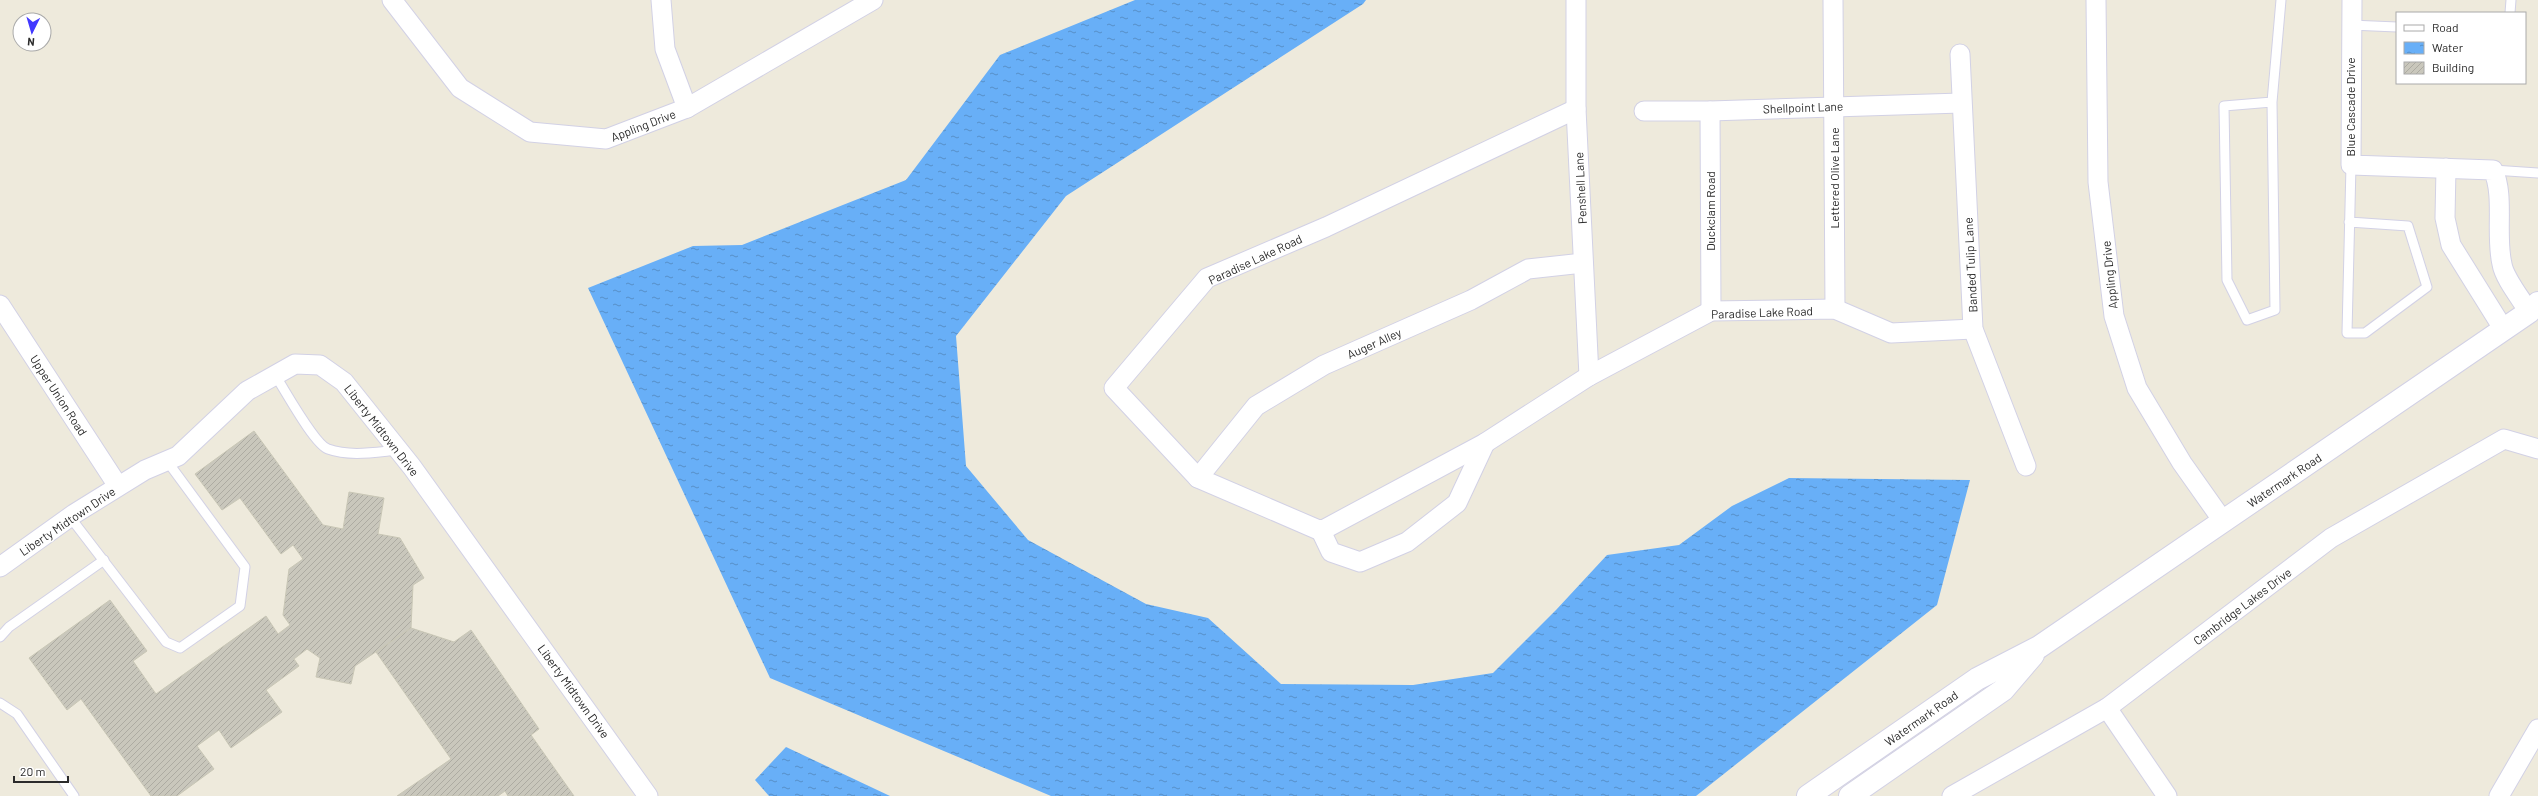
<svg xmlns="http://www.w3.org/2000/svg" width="2538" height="796" font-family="Barlow,sans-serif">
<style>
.water{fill:url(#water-ripples)}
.building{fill:url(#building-hatch);stroke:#c9c7b6}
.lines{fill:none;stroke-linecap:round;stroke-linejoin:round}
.service-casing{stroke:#d2d1e5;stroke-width:11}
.minor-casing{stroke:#d2d1e5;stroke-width:21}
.tertiary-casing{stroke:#d2d1e5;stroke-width:24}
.service{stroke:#fff;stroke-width:9}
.minor{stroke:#fff;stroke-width:19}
.tertiary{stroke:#fff;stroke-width:22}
.labels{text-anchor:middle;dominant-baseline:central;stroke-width:3;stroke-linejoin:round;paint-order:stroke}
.street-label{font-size:12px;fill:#2b2b2b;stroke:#fff}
</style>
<defs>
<pattern id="water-ripples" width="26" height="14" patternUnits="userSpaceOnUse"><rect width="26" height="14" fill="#68aff7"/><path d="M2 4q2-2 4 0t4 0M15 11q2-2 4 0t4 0" fill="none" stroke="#568fc8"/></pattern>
<pattern id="building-hatch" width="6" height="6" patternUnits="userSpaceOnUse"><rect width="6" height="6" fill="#c9c7bc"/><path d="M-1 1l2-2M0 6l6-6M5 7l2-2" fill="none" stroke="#adaba2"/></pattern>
</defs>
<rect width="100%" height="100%" fill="#eeeadc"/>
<!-- water -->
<g class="water">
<path d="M 1135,0 L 1366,0 L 1363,4 L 1066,196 L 956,336 L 966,466 L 1028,540 L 1146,604 L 1208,618 L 1281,684 L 1413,685 L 1493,673 L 1556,610 L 1607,555 L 1679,545 L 1732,506 L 1789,478 L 1970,480 L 1937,605 L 1696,796 L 1051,796 L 770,678 L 588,288 L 693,246 L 742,245 L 906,180 L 1000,55 Z"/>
<path d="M 786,747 L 890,796 L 769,796 L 755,780 Z"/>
</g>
<!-- building -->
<g class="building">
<path d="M 254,431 L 323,525 L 343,529 L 349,492 L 384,498 L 378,534 L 400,538 L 424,578 L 413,585 L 411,628 L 355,666 L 351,684 L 316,677 L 320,658 L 307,649 L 294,659 L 299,666 L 266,690 L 282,712 L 231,748 L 219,730 L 197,746 L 214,769 L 177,796 L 151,796 L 81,699 L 67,710 L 29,658 L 110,600 L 147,651 L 133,661 L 156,694 L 266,616 L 278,634 L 290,625 L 283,615 L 289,569 L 303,559 L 293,545 L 281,554 L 240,498 L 222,510 L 195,474 Z"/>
<path d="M 411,628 L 454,642 L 471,630 L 539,729 L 531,735 L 574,796 L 508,796 L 505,791 L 498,796 L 397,796 L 451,759 L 376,652 Z"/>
</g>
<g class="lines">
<defs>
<g id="service">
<path d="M 2510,13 L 2511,0"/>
<path d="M 2350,25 L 2397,27"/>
<path d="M 2272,102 L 2224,106 L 2227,280 L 2247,320 L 2275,310 L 2272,102 L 2281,0"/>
<path d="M 2493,170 L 2538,173"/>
<path d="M 2349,222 L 2408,226 L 2427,287 L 2365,333 L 2347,333 L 2351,165"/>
<path d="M 275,375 C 285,390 314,444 328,449 C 350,457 376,452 398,450"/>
<path d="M 70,517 L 166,642 L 180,648 L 240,606 L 245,567 L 167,461"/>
<path d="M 0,637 L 9,627 L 104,560"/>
<path d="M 0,703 L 17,714 L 74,796"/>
</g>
<g id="minor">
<path d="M 392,0 L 460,88 L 530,132 L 606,139 L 687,108 L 873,0"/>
<path d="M 661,0 L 665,49 L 687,108"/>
<path d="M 1576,0 L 1576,109 L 1589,376"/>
<path d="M 1833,0 L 1835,309"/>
<path d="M 2096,0 L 2098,182 L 2114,316 L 2137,388 L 2182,463 L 2223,521"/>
<path d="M 2352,0 L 2351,165 L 2493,170 C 2505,195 2495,235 2502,264 C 2504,278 2522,300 2529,312"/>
<path d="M 1960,54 L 1973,329 L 2026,466"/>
<path d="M 1576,109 L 1326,227 L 1207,278 L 1114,388 L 1198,478 L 1321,531 L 1485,443 L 1589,376 L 1711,311 L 1835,309 L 1891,333 L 1973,329"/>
<path d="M 1644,111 L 1710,111 L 1961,103"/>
<path d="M 1710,111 L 1711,311"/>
<path d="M 2446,168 L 2445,218 L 2451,245 L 2504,330"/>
<path d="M 0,305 L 118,486"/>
<path d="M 1198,478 L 1256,406 L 1324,365 L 1471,300 L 1528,269 L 1583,263"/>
<path d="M 1321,531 L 1331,552 L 1360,562 L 1407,542 L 1457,503 L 1485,443"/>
<path d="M 0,567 L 74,514 L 145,470 L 178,456 L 247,391 L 295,364 L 320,365 L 344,382 L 412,467 L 648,796"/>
<path d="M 2107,708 L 2167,796"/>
<path d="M 1952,796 L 2107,708 L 2331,538 L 2504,439 L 2538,449"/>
<path d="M 2499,796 L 2538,729"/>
</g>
<g id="tertiary">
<path d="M 1808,796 L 1977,679 L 2039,647 L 2529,312 L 2538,303"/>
<path d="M 1850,796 L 2003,690 L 2033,655"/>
</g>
</defs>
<!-- service casing -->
<use href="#service" class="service-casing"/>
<!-- minor casing -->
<use href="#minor" class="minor-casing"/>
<!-- tertiary casing -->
<use href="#tertiary" class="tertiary-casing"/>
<!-- service -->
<use href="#service" class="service"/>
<!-- minor -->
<use href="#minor" class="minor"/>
<!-- tertiary -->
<use href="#tertiary" class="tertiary"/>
</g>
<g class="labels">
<!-- street labels -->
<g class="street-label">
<text transform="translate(1803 107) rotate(-2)">Shellpoint Lane</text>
<text transform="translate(2350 107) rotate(-90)">Blue Cascade Drive</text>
<text transform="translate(643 125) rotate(-21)">Appling Drive</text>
<text transform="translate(1834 178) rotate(-90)">Lettered Olive Lane</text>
<text transform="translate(1580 188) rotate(-93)">Penshell Lane</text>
<text transform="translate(1710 211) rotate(-90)">Duckclam Road</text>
<text transform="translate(1255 259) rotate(-25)">Paradise Lake Road</text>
<text transform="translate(1970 265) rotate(-93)">Banded Tulip Lane</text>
<text transform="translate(2109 275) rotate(-96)">Appling Drive</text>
<text transform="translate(1762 312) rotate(-2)">Paradise Lake Road</text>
<text transform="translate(1374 343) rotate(-24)">Auger Alley</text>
<text transform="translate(59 395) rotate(57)">Upper Union Road</text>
<text transform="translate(382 430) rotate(52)">Liberty Midtown Drive</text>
<text transform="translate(2284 480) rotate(-34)">Watermark Road</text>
<text transform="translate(67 521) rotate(-34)">Liberty Midtown Drive</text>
<text transform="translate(2242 606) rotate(-37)">Cambridge Lakes Drive</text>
<text transform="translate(574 691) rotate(54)">Liberty Midtown Drive</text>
<text transform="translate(1921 718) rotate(-35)">Watermark Road</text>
</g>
</g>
<!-- legend -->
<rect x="2396" y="12" width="130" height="72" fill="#ffffff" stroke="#aaaaaa"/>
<rect x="2404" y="25" width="20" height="6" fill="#ffffff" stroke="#aaaaaa"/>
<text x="2432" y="32" font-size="12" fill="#2b2b2b">Road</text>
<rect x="2404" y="42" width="20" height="12" fill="url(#water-ripples)" stroke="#aaaaaa"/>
<text x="2432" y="52" font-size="12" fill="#2b2b2b">Water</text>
<rect x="2404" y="62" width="20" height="12" fill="url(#building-hatch)" stroke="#aaaaaa"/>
<text x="2432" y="72" font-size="12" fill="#2b2b2b">Building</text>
<!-- north arrow -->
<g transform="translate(32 32) rotate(185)"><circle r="19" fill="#ffffff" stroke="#aaaaaa"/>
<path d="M0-3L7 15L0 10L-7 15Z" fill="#4238ff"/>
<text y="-6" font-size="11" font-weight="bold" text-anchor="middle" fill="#2b2b2b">N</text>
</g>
<!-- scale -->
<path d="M14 776v6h54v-6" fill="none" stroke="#2b2b2b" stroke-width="2"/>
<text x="20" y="776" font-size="12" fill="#2b2b2b" stroke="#ffffff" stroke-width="3" paint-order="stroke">20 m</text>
</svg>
